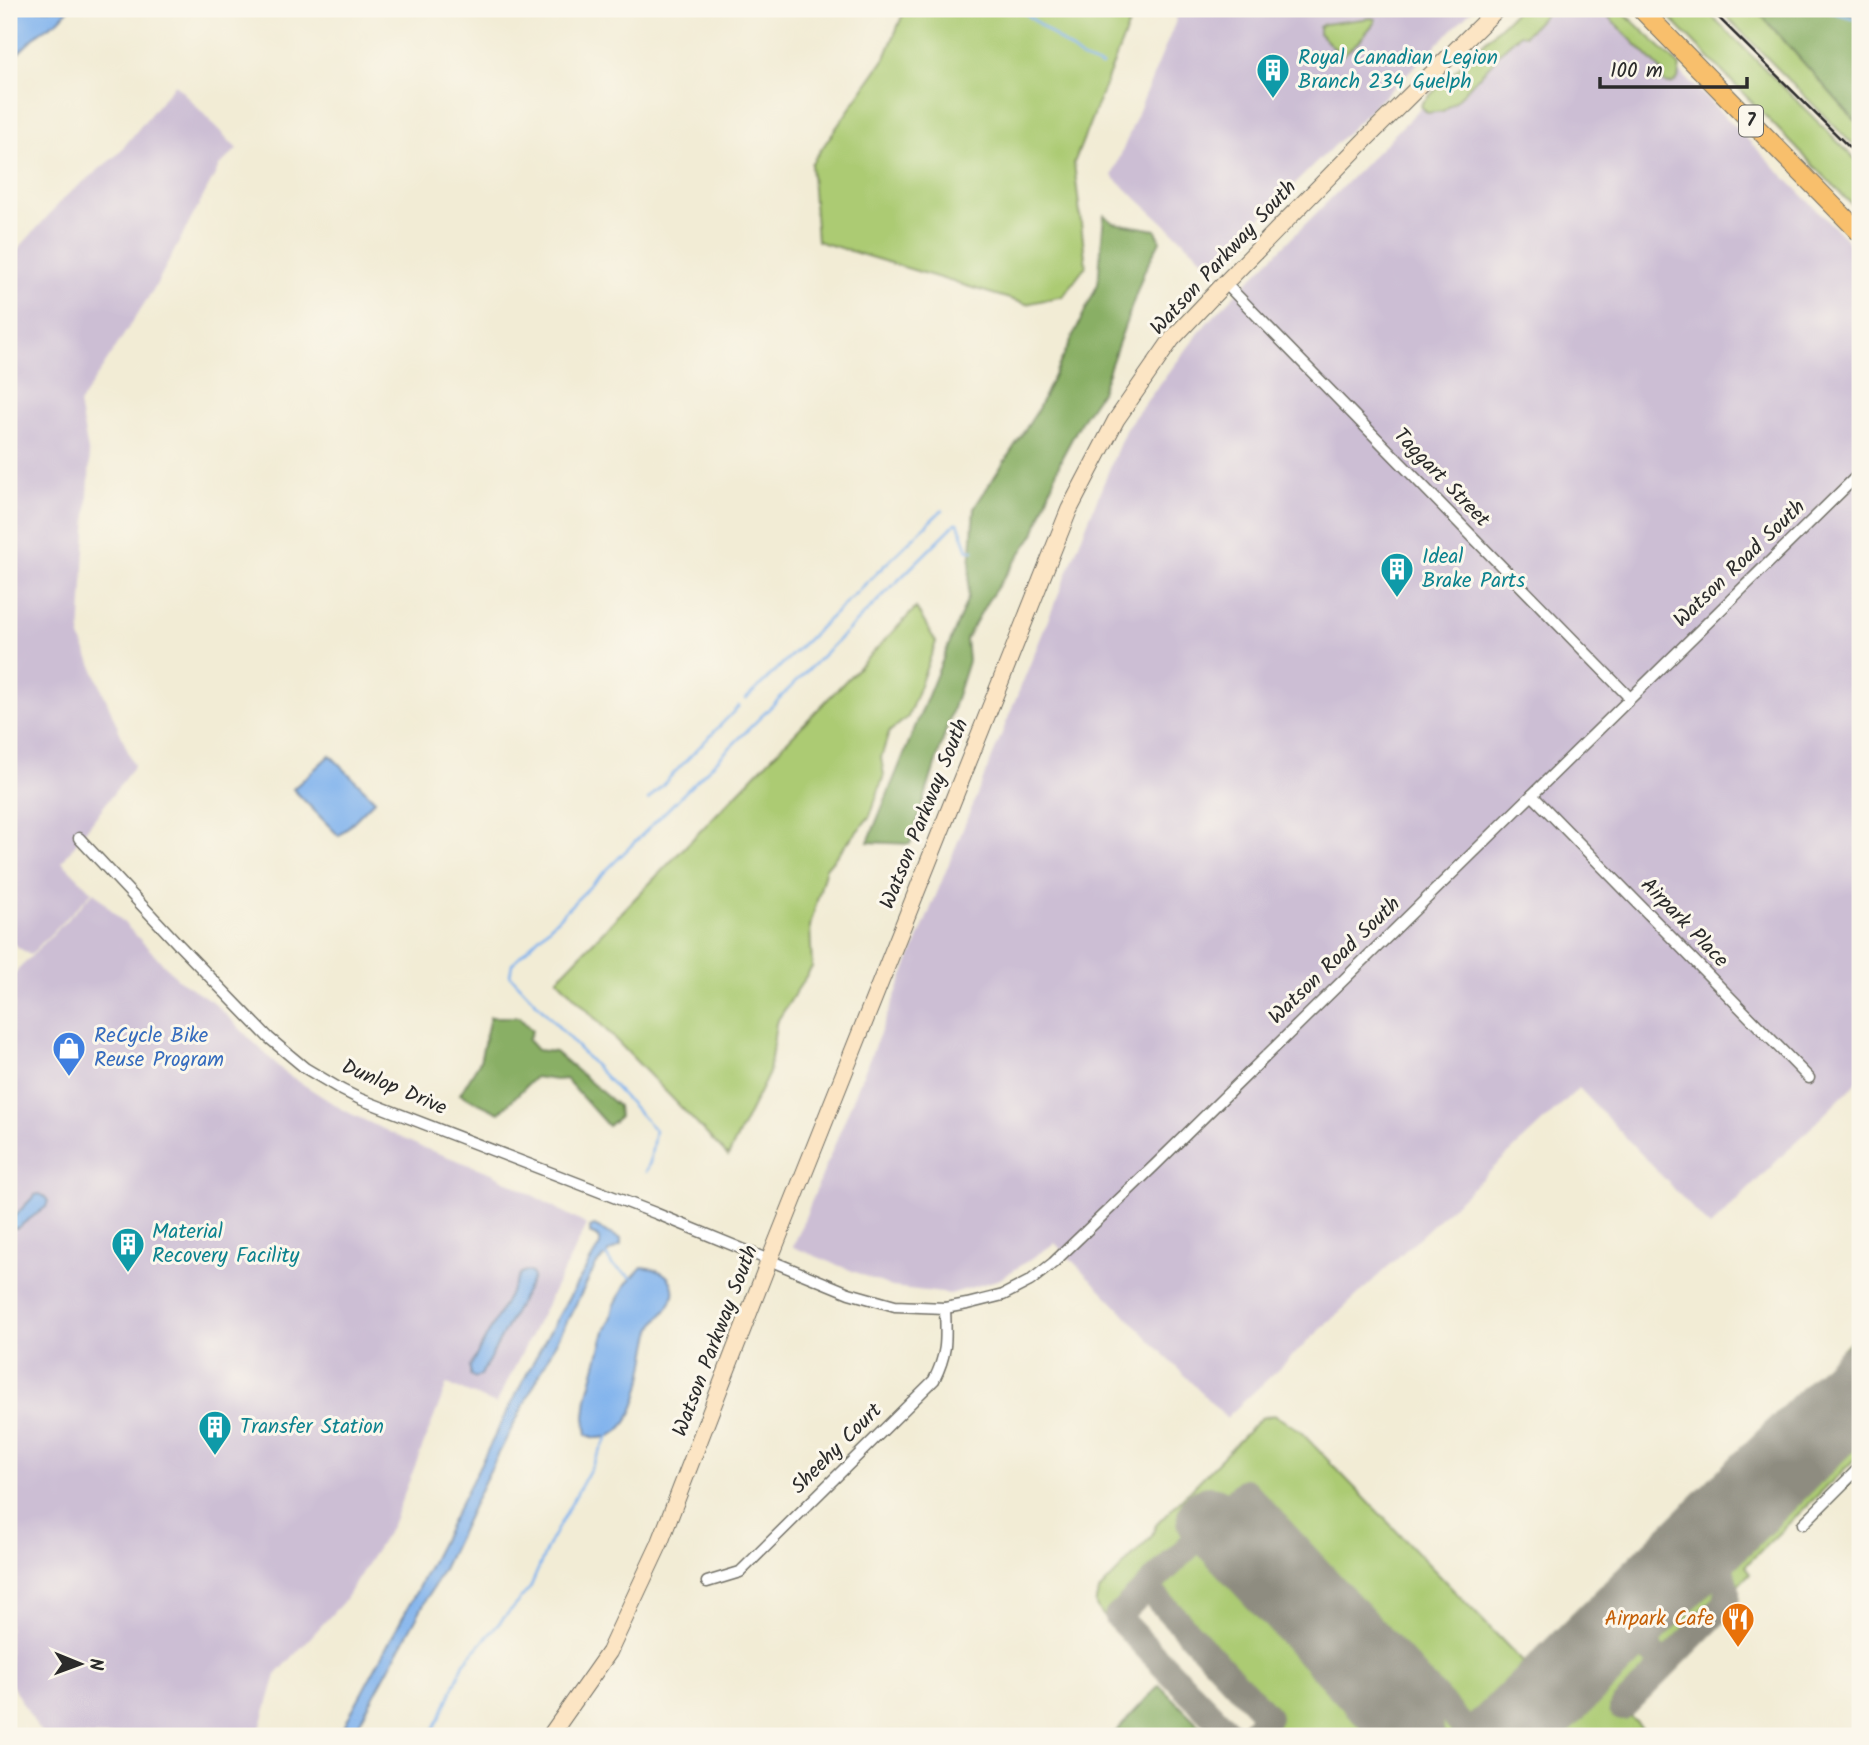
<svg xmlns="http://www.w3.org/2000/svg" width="1869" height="1745" font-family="Kalam,sans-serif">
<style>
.industrial{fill:#ccbed4}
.green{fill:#accb73;stroke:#6c7b4f;stroke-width:2}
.forest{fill:#89af65;stroke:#5a6d48;stroke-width:2}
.water{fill:#81b3ed;stroke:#566f8c;stroke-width:2}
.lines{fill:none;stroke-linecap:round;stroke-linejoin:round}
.stream{stroke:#81b3ed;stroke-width:2.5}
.taxiway{stroke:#8e8c80;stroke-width:26}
.runway{stroke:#8e8c80;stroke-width:66}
.street-casing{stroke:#716f66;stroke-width:13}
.secondary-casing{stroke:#716f66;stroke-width:18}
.primary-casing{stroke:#716f66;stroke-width:20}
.street{stroke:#fff;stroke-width:10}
.secondary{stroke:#fce5c4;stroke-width:16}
.primary{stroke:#f8bf6c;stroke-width:18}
.rail{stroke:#2b2b2b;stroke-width:2.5}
.labels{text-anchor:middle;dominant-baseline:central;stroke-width:6;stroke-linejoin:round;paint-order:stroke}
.shield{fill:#fbf7ec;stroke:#696865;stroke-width:2}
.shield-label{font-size:19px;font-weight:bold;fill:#2b2b2b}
.culture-label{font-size:21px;fill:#0d838f;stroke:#fbf7ec;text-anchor:start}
.street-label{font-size:21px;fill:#2b2b2b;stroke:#fbf7ec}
.shop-label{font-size:21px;fill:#366cbe;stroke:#fbf7ec;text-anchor:start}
.food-label{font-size:21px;fill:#c56008;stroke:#fbf7ec;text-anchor:end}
</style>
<rect width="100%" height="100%" fill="#fbf7ec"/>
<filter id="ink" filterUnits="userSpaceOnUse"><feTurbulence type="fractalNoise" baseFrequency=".0143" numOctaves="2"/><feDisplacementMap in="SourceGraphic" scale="14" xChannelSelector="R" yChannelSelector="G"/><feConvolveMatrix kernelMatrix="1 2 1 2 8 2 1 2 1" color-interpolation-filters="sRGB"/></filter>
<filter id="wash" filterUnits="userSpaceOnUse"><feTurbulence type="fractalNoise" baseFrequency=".00686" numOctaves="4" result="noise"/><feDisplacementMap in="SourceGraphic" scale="28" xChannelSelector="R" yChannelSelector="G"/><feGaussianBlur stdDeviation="1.57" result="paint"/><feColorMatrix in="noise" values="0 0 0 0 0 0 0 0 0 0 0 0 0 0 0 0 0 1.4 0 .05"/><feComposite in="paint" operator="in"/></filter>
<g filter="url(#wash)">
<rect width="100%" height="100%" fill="#f2ecd5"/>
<!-- industrial -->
<g class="industrial">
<path d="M 1179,9 L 1473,9 L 1211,266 L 1112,176 L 1175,23 Z"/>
<path d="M 1519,9 L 1618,9 L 1860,253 L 1860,1079 L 1710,1227 L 1579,1088 L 1226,1418 L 1055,1243 L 1000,1279 L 950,1294 L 892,1287 L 793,1247 L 1126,428 L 1206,324 Z"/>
<path d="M 175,84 L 237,149 L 220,165 L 155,287 L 79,404 L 90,461 L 80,637 L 134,766 L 62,862 L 92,892 L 30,955 L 9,941 L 9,259 L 66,196 L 118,154 Z"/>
<path d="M 94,892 L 179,980 L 213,1002 L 284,1072 L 343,1110 L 421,1147 L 492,1173 L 587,1225 L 496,1404 L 447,1384 L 392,1525 L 343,1602 L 276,1675 L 258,1736 L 43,1736 L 9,1681 L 9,1015 L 15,1004 L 9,997 L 9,979 Z"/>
</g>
<!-- green -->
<g class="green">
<path d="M 905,9 L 1057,9 L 1062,11 L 1066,9 L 1135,9 L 1074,163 L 1086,266 L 1063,296 L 1026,304 L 817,241 L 811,164 L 885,58 Z"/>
<path d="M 1518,9 L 1550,9 L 1525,35 L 1520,34 L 1499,53 L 1495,60 L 1456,101 L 1443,111 L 1427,113 L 1421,106 L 1422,103 Z"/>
<path d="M 1601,9 L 1620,9 L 1680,66 L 1678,79 L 1673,83 L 1667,84 L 1657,77 L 1662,71 Z"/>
<path d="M 1661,9 L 1705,9 L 1860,164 L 1860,213 Z"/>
<path d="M 1719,9 L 1756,9 L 1860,126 L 1860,152 Z"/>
<path d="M 1371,18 L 1375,19 L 1375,22 L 1360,40 L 1343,55 L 1340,54 L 1319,33 L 1319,27 L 1324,24 Z"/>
<path d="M 916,608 L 936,642 L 908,717 L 889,732 L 881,758 L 884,775 L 870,816 L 826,868 L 810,926 L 812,967 L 776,1023 L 769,1073 L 728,1156 L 557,979 Z"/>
<path d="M 1860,1332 L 1860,1454 L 1745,1566 L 1750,1573 L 1728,1596 L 1722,1591 L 1614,1700 L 1650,1736 L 1254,1736 L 1273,1716 L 1147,1584 L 1109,1621 C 1097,1609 1091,1607 1100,1590 L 1151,1537 L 1156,1525 L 1261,1418 L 1274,1415 L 1298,1429 L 1524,1663 Z"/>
</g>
<!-- forest -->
<g class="forest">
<path d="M 1756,9 L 1846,9 L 1860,24 L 1860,126 Z"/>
<path d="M 1104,215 L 1114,223 L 1156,230 L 1160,241 L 1144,272 L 1101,392 L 1083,418 L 1062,457 L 1034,534 L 987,602 L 966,639 L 968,661 L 910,844 L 868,842 L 968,598 L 974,508 L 1036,413 L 1098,284 Z"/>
<path d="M 490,1017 L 519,1017 L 532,1031 L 528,1040 L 537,1050 L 555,1052 L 618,1106 L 619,1117 L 608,1126 L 566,1079 L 556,1080 L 535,1077 L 499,1113 L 460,1094 L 480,1061 Z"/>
<path d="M 1159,1685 L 1210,1736 L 1112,1736 Z"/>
</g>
<!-- water -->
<g class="water">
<path d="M 9,9 L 69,9 L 59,20 L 39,33 L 9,62 Z"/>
<path d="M 330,755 L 375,800 L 339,836 L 293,789 Z"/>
<path d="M 40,1194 L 45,1197 L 48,1201 L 46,1207 L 17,1228 L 13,1228 L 10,1224 L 11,1220 L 35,1195 Z"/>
<path d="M 594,1226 L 621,1239 L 621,1245 L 609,1252 L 596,1265 L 484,1482 L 444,1567 L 352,1736 L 339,1736 C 364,1687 392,1639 417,1590 C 476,1474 532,1356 600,1245 L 600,1240 L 597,1236 L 590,1233 L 590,1228 Z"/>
<path d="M 642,1267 C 654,1268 667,1271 672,1284 C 678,1300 664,1311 656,1322 C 654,1325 651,1333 650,1337 C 643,1365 640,1440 597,1438 C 594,1438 591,1436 587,1435 L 585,1417 L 587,1398 L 605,1331 L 611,1319 L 614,1306 L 626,1284 Z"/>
<path d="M 526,1271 L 532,1273 L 533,1278 L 481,1375 L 475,1378 L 470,1375 L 470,1367 L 521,1273 Z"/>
</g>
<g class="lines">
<!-- stream -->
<g class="stream">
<path d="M 1020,9 L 1083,59 L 1102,66"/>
<path d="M 1820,9 L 1853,18 L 1860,17"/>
<path d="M 746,699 L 942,510"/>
<path d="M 648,800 L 739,706"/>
<path d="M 646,1172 L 650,1162 L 655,1130 L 510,975 L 512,964 L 956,523 L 958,523 L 968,550 L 973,550"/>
<path d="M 606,1255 L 612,1265 L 632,1278"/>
<path d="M 430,1736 L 441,1716 L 464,1663 L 530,1588 L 549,1544 L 609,1435"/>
</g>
<!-- taxiway -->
<g class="taxiway">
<path d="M 1857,1379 L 1860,1383"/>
<path d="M 1147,1588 L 1268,1717 L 1248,1736"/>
<path d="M 1617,1616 L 1655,1655"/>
<path d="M 1622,1708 L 1725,1604 C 1730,1591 1726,1579 1718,1567"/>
<path d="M 1232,1736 L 1117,1617 L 1245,1491 L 1472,1736"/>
<path d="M 1548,1736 L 1860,1426"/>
</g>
<!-- runway -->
<g class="runway">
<path d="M 1210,1519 L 1412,1736"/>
<path d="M 1495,1736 L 1860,1376"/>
</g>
</g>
</g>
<g filter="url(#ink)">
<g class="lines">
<defs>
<g id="street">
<path d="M 1225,283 L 1630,698"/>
<path d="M 1532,795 L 1809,1078"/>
<path d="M 79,838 L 178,944 L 269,1038 L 305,1068 L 342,1090 L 360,1099 L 655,1213 L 849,1293 L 895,1306 L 945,1308 L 967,1304 L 1003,1295 L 1030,1281 L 1053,1263 L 1155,1165 L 1860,473"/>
<path d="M 1803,1524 L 1860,1467"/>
<path d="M 707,1582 L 740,1572 L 934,1380 C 948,1352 946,1339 945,1308"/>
</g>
<path id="secondary" d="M 550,1736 L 609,1652 L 659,1545 L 769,1261 L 1069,510 L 1116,420 L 1172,339 L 1225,283 L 1364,141 L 1497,9"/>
<path id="primary" d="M 1641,9 L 1860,233"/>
</defs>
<!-- street casing -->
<use href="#street" class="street-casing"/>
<!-- secondary casing -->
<use href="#secondary" class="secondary-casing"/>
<!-- primary casing -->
<use href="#primary" class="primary-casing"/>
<!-- street -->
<use href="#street" class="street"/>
<!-- secondary -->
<use href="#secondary" class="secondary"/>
<!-- primary -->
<use href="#primary" class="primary"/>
<!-- rail -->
<path class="rail" d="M 1710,9 L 1860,158"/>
</g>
</g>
<!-- icons -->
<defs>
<symbol id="building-pin" viewBox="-11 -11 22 30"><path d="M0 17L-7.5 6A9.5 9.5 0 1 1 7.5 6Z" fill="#0f9aa8" stroke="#fbf7ec"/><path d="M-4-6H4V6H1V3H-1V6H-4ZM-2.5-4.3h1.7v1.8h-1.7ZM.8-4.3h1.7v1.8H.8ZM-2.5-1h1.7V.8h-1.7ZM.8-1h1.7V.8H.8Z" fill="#fff"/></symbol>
<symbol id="shop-pin" viewBox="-11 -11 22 30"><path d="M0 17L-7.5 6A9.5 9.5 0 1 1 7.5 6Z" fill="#3f7fe0" stroke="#fbf7ec"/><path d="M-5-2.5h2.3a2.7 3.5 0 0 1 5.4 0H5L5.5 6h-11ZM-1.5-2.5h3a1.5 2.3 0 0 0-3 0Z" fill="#fff"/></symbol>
<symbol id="restaurant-pin" viewBox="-11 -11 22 30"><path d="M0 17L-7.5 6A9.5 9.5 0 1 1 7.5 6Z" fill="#e8710a" stroke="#fbf7ec"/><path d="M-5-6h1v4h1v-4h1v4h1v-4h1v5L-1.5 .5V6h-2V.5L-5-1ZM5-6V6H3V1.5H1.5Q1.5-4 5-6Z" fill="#fff"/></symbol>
</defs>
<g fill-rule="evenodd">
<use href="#building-pin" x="1254" y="51" width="38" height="52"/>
<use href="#building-pin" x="1378" y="550" width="38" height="52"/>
<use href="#shop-pin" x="50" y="1029" width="38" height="52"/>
<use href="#building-pin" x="109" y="1225" width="38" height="52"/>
<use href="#building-pin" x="196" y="1408" width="38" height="52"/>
<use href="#restaurant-pin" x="1719" y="1600" width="38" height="52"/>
</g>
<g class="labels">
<!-- shield labels -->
<rect class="shield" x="1739" y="105.5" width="24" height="31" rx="5"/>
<g class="shield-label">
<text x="1751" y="121">7</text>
</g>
<!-- culture labels -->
<g class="culture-label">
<text x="1298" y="58">Royal Canadian Legion<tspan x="1298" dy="24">Branch 234 Guelph</tspan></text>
<text x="1422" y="557">Ideal<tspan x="1422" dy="24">Brake Parts</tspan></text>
<text x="152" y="1232">Material<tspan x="152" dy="24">Recovery Facility</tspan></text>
<text x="240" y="1427">Transfer Station</text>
</g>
<!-- street labels -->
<g class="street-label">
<text transform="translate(1224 258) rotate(-47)">Watson Parkway South</text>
<text transform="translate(1441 478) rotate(46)">Taggart Street</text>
<text transform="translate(1740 564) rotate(-44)">Watson Road South</text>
<text transform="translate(925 814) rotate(-68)">Watson Parkway South</text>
<text transform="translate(1684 923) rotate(46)">Airpark Place</text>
<text transform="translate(1335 961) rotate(-44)">Watson Road South</text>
<text transform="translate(394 1088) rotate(23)">Dunlop Drive</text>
<text transform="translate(716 1341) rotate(-69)">Watson Parkway South</text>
<text transform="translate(837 1449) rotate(-45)">Sheehy Court</text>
</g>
<!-- shop labels -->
<g class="shop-label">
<text x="94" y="1036">ReCycle Bike<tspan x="94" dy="24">Reuse Program</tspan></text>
</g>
<!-- food labels -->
<g class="food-label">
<text x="1714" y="1619">Airpark Cafe</text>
</g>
</g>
<!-- margin -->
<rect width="1869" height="1745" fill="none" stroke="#fbf7ec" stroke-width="35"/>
<!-- north arrow -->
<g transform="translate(80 1664) rotate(91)" stroke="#fbf7ec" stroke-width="5" paint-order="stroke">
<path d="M0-5L12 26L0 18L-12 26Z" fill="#2b2b2b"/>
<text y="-10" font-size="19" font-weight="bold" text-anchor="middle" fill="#2b2b2b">N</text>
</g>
<!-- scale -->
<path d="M1600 77v10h147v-10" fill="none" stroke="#2b2b2b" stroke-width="3.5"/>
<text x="1610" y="77" font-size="21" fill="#2b2b2b" stroke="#fbf7ec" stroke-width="5" paint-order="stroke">100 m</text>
</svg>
